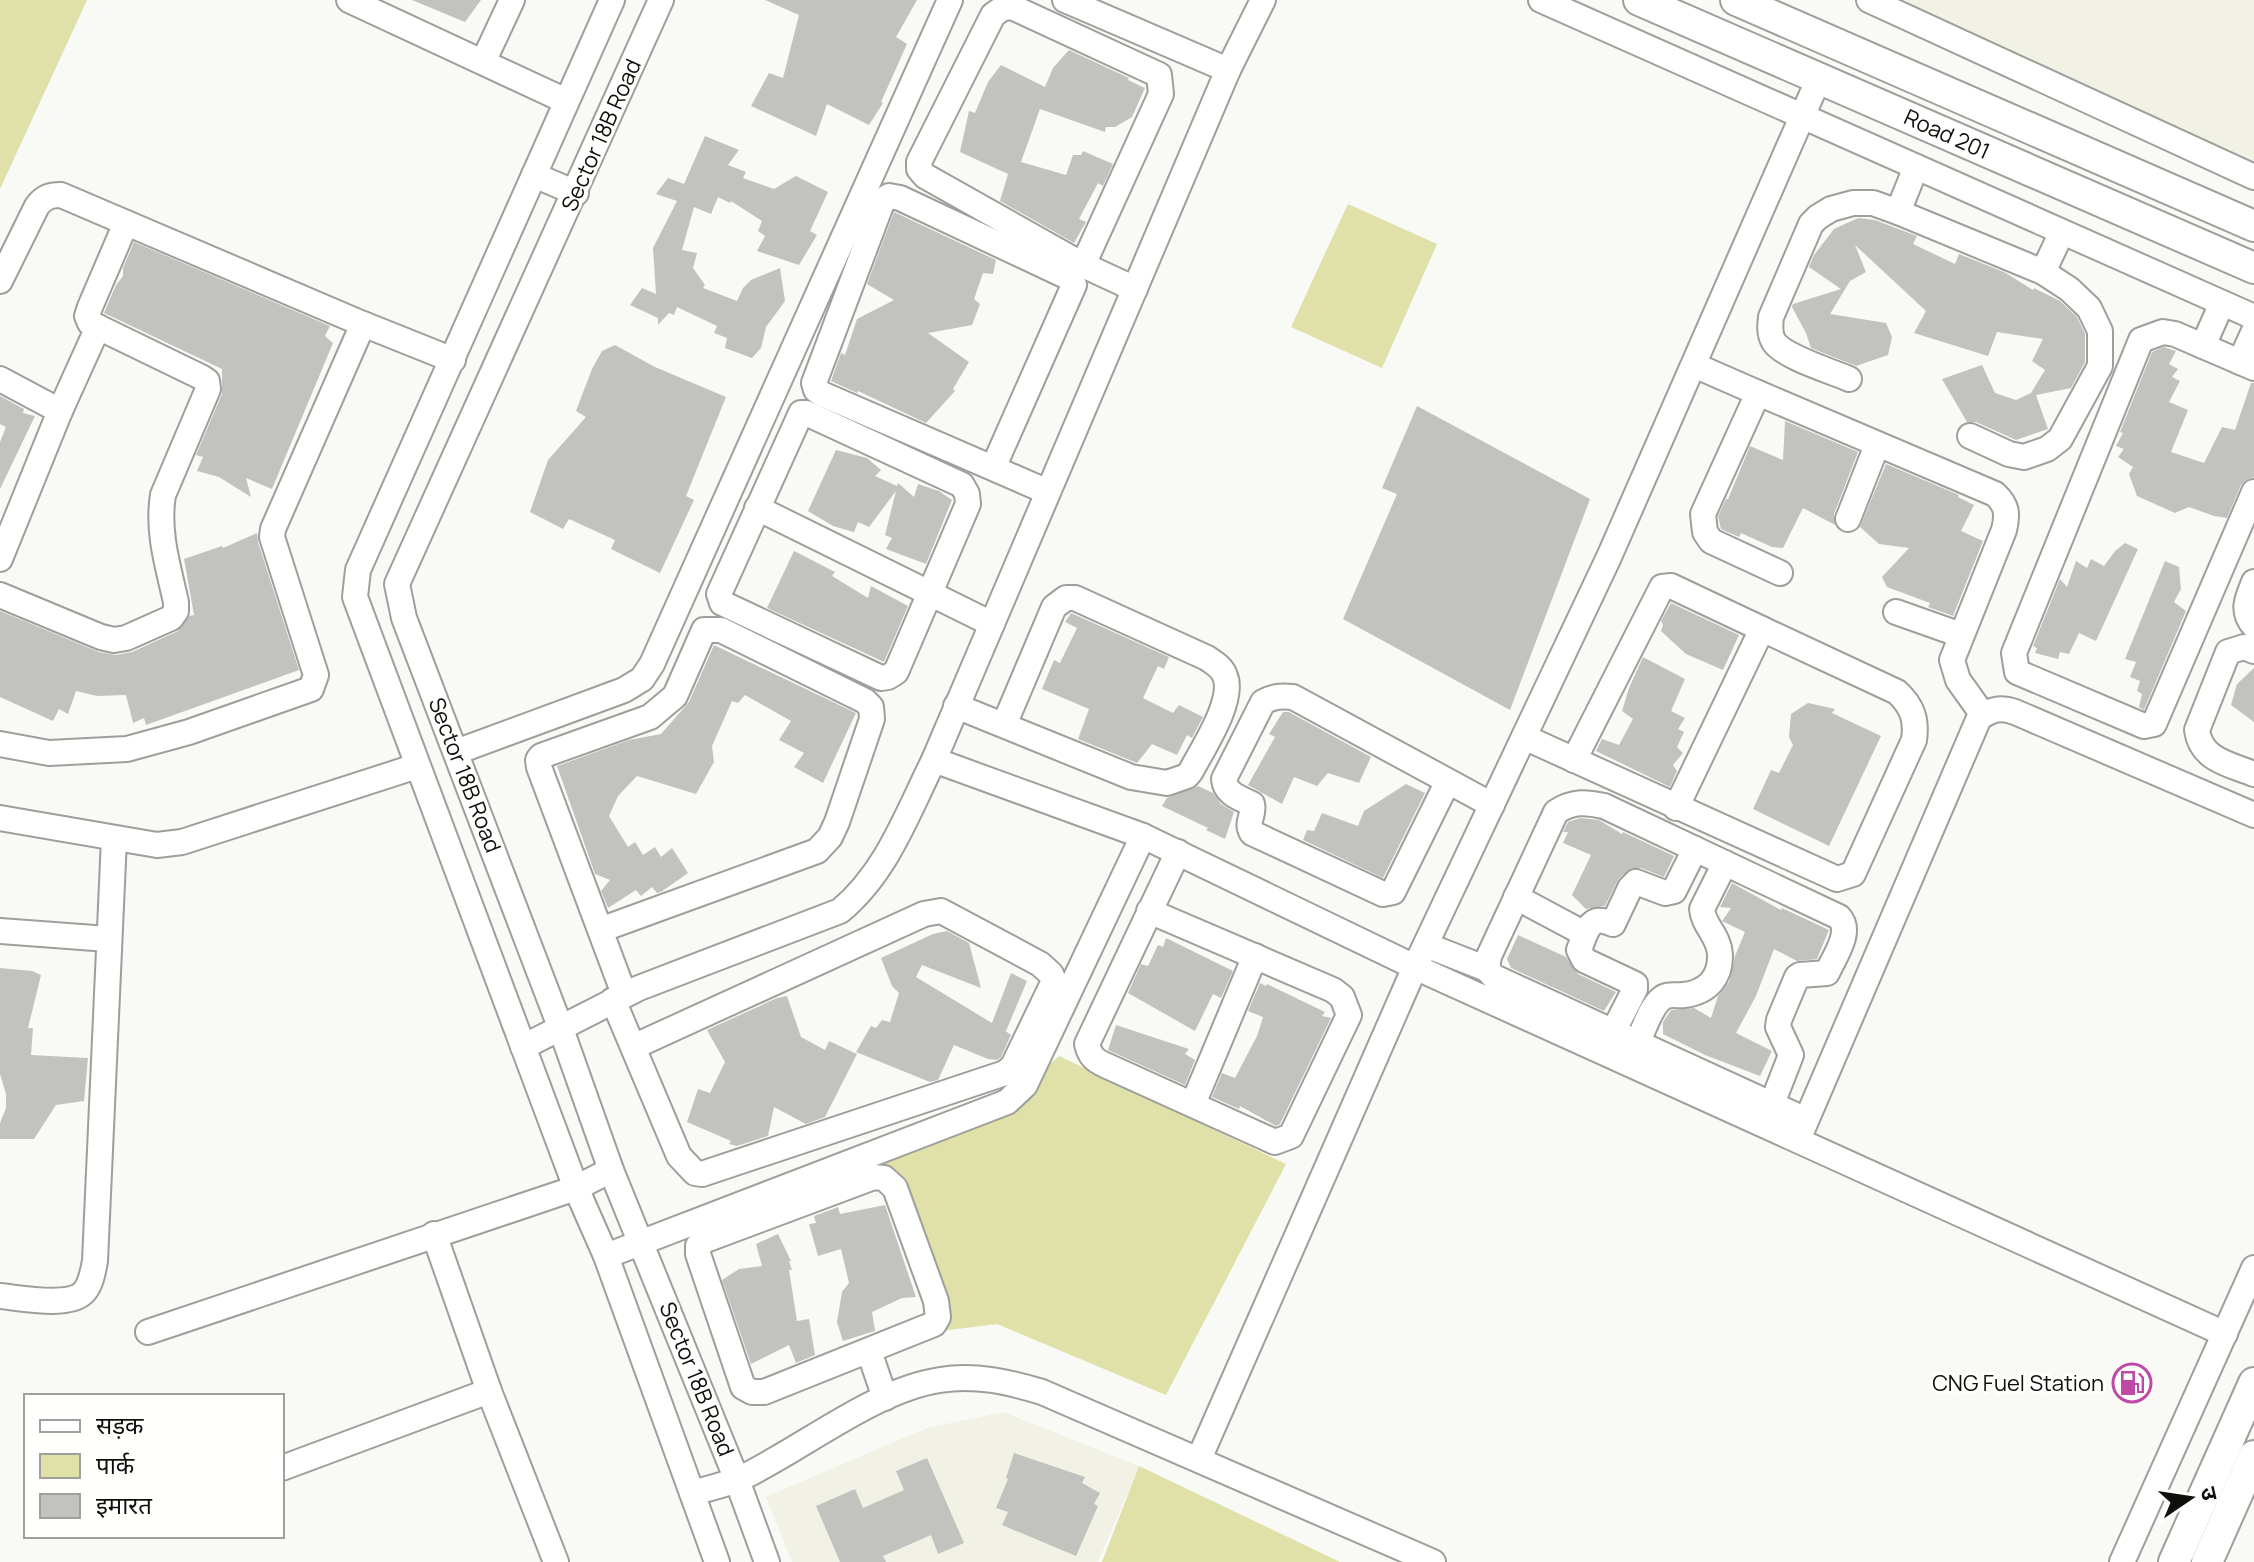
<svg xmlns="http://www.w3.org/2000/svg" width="2254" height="1562" font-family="Manrope,'Noto Sans Devanagari',sans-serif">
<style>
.built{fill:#f1f1e5}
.green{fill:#e0e0a9}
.building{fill:#c2c2be}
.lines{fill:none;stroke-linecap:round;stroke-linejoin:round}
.minor-casing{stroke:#9e9e9b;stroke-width:28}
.major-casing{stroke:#9e9e9b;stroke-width:34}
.minor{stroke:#fff;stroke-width:24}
.major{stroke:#fff;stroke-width:30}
.labels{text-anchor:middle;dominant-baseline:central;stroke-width:6;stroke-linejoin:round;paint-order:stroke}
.street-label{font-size:22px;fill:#0f0f0e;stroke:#fffffe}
.poi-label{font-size:22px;fill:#0f0f0e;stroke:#fffffe;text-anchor:end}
</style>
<rect width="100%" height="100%" fill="#f9f9f5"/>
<!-- built -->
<g class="built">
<path d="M 1897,0 L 2254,0 L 2254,164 Z"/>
<path d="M 1003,1412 L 1139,1466 L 1098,1562 L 792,1562 L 766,1497 L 927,1428 Z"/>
</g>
<!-- green -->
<g class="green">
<path d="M 0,0 L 87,0 L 0,189 Z"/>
<path d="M 1348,204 L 1437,244 L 1382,368 L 1291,327 Z"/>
<path d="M 1059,1056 L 1286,1164 L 1166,1395 L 997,1324 L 941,1331 L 874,1157 L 1008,1103 Z"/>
<path d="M 1139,1466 L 1340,1562 L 1102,1562 Z"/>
</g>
<!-- building -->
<g class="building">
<path d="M 412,0 L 481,0 L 465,22 Z"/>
<path d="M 765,0 L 917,0 L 896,37 L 907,44 L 881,102 L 883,103 L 869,125 L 827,104 L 816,136 L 751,106 L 769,73 L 783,78 L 799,15 Z"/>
<path d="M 1069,50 L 1129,78 L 1128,80 L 1145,88 L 1132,117 L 1115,127 L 1106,127 L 1105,132 L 1040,109 L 1021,162 L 1066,175 L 1073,155 L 1081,155 L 1083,151 L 1113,164 L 1103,186 L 1098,183 L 1079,219 L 1086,222 L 1074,243 L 1000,201 L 1008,174 L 960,152 L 969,111 L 975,113 L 988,82 L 1001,65 L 1045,87 L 1053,68 Z"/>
<path d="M 705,136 L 739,150 L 728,165 L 746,172 L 743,178 L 774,189 L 796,176 L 828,192 L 810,231 L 817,235 L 799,265 L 757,251 L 765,236 L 758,231 L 762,221 L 731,201 L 730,203 L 718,197 L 711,214 L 694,207 L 682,250 L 697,253 L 693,268 L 705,285 L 703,288 L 737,301 L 743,288 L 751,280 L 780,268 L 785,301 L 766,327 L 761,348 L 752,358 L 725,348 L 727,338 L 714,333 L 717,326 L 677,307 L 674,315 L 669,313 L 658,325 L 658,318 L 630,305 L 642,288 L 656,294 L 653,248 L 677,201 L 656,194 L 668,178 L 684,184 Z"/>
<path d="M 894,212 L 996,260 L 993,274 L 983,273 L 974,299 L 980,304 L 972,325 L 928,333 L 969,362 L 953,389 L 955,391 L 926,423 L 858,391 L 857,393 L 831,381 L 841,353 L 845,355 L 857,319 L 894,300 L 867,284 Z"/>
<path d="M 1858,218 L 1875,220 L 1917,236 L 1913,244 L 1955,264 L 1959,254 L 2004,272 L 2033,290 L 2034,288 L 2060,301 L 2077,317 L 2085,334 L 2085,362 L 2071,388 L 2036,395 L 2048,429 L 2016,440 L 1976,422 L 1967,422 L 1942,379 L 1982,365 L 1995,393 L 2016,400 L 2031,393 L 2045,370 L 2032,361 L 2043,339 L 1997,332 L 1988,356 L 1914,333 L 1926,311 L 1855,245 L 1866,272 L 1850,281 L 1830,314 L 1886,323 L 1892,337 L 1888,355 L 1856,366 L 1811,348 L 1806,333 L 1792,307 L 1793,304 L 1841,289 L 1809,267 L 1814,255 L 1834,229 Z"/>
<path d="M 134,242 L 330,326 L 325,336 L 333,343 L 272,489 L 246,478 L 251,497 L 219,477 L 197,471 L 203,457 L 196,455 L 222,394 L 222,369 L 104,313 L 116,285 L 123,276 L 123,268 Z"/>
<path d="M 615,345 L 655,367 L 726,397 L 686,496 L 694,500 L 660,573 L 611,549 L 615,540 L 569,519 L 563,529 L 530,512 L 548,460 L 586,417 L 576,411 L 592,369 L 602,351 Z"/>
<path d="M 2164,347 L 2176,351 L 2169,364 L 2178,369 L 2172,377 L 2180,381 L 2169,402 L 2188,410 L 2171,452 L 2204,463 L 2222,427 L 2235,430 L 2251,383 L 2254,383 L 2254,477 L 2246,480 L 2241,485 L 2227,518 L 2214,516 L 2189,507 L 2175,513 L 2137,496 L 2129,474 L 2133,467 L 2118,457 L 2124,449 L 2116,446 L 2123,433 L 2120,432 L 2152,352 Z"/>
<path d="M 0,396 L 24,409 L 23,413 L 35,416 L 0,489 L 0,442 L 6,427 L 0,424 Z"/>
<path d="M 1417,406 L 1590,499 L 1510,710 L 1343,619 L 1397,494 L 1382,488 Z"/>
<path d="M 1785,421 L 1858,452 L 1834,514 L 1835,525 L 1803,508 L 1783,548 L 1772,547 L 1741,533 L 1739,537 L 1721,529 L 1718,516 L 1726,499 L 1728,499 L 1750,446 L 1783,460 Z"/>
<path d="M 836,450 L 867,458 L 881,470 L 875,476 L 897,486 L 898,483 L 914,497 L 918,484 L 939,491 L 952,500 L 926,564 L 886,549 L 892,538 L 885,535 L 896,491 L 869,527 L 858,522 L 854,532 L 833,526 L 808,511 Z"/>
<path d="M 1886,464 L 1959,495 L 1958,497 L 1974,505 L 1961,531 L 1983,541 L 1953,616 L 1928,607 L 1930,603 L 1887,587 L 1882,577 L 1909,548 L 1879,544 L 1860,527 Z"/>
<path d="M 257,533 L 258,542 L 299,670 L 146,725 L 144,718 L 133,723 L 126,695 L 97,696 L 76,691 L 68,714 L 59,709 L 53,721 L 0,697 L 0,611 L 99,652 L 116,655 L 132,652 L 178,631 L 189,616 L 194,615 L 184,559 L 222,546 L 223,548 Z"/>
<path d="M 2125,543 L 2138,549 L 2096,641 L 2079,633 L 2069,654 L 2060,652 L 2058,659 L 2035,653 L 2037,648 L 2033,646 L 2060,579 L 2067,587 L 2076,561 L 2087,568 L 2091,559 L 2104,566 L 2115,551 Z"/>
<path d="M 794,551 L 835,572 L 832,576 L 868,598 L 871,586 L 908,606 L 884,662 L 767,608 Z"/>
<path d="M 2165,561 L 2179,567 L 2181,589 L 2174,602 L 2186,611 L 2144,710 L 2139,707 L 2142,694 L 2137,691 L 2140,681 L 2130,677 L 2136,662 L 2125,659 Z"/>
<path d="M 1671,603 L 1739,635 L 1723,670 L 1686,654 L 1661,631 L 1663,625 L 1661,621 Z"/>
<path d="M 1071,613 L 1169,657 L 1164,669 L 1158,666 L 1143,698 L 1173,713 L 1179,705 L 1203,717 L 1192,738 L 1187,735 L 1177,755 L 1152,744 L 1137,763 L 1078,739 L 1089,709 L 1042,689 L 1054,660 L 1060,663 L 1077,628 L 1065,622 Z"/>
<path d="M 714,645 L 856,713 L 823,783 L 794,767 L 804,753 L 779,740 L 791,721 L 745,695 L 738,703 L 732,701 L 712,746 L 714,762 L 696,794 L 637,776 L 618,796 L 609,816 L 628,847 L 635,842 L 643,855 L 655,847 L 661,857 L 672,848 L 688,873 L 661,892 L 657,893 L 652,887 L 641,896 L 636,890 L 608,908 L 601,891 L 610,880 L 595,874 L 557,766 L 629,740 L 661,734 L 689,702 Z"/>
<path d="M 1643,657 L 1685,679 L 1671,711 L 1685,718 L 1678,729 L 1684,732 L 1677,747 L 1683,753 L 1673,765 L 1677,771 L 1670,787 L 1596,751 L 1602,739 L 1619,745 L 1633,719 L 1622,711 L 1629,688 Z"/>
<path d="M 2254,668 L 2254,722 L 2231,705 L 2237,684 Z"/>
<path d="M 1808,703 L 1835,709 L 1832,713 L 1881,736 L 1829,846 L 1753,809 L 1771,770 L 1779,773 L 1793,745 L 1789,737 L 1791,714 Z"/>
<path d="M 1283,712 L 1289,712 L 1371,757 L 1359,783 L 1328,773 L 1317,786 L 1294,777 L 1282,804 L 1248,785 L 1275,737 L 1269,734 Z"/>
<path d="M 1406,784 L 1425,793 L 1383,878 L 1303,840 L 1307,830 L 1314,831 L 1322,813 L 1358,826 L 1364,811 Z"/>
<path d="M 1198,786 L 1213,793 L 1221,804 L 1234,812 L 1225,839 L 1206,830 L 1208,828 L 1162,806 L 1167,798 Z"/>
<path d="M 1580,818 L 1599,820 L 1622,834 L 1623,832 L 1674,856 L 1664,877 L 1641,868 L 1632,868 L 1619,878 L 1605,906 L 1586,909 L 1572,895 L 1591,855 L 1563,843 L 1568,832 L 1563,832 L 1568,822 Z"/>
<path d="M 1732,883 L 1781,910 L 1782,908 L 1829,930 L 1817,959 L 1797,961 L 1774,949 L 1756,996 L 1736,1033 L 1772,1051 L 1760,1076 L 1705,1055 L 1663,1034 L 1663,1022 L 1671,1010 L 1694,1008 L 1711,1018 L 1718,996 L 1729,982 L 1735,956 L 1745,932 L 1722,921 L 1731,908 L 1720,907 Z"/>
<path d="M 947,931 L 969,943 L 981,988 L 922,965 L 916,977 L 992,1023 L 1011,973 L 1027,981 L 1006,1031 L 1004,1030 L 1011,1035 L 1001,1057 L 997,1060 L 988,1059 L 954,1045 L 938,1080 L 930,1082 L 856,1052 L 871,1026 L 876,1028 L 882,1020 L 890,1022 L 899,993 L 892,986 L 881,958 L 933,934 Z"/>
<path d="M 1518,935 L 1566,957 L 1578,974 L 1616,992 L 1604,1011 L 1511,968 L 1507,959 Z"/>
<path d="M 1166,938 L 1233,971 L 1221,998 L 1213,994 L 1195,1031 L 1128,993 L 1141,964 L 1148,966 L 1158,945 L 1163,947 Z"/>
<path d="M 0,968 L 32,971 L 41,975 L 28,1028 L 33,1028 L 31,1055 L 88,1058 L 84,1101 L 56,1105 L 34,1139 L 0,1139 L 0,1123 L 6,1108 L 6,1094 L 0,1074 Z"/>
<path d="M 1260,983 L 1266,986 L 1267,984 L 1325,1012 L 1322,1016 L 1331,1018 L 1280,1124 L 1276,1126 L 1240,1106 L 1239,1109 L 1212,1097 L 1222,1073 L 1235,1078 L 1257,1036 L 1263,1017 L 1248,1011 Z"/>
<path d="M 787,996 L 801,1037 L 825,1050 L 829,1041 L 857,1054 L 825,1117 L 806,1124 L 774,1107 L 768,1136 L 737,1146 L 729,1144 L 731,1141 L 687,1122 L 698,1089 L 710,1093 L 725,1062 L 707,1030 L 777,998 Z"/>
<path d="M 1116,1025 L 1189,1049 L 1185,1054 L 1195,1060 L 1185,1085 L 1108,1050 Z"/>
<path d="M 885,1205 L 916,1297 L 902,1298 L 872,1312 L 875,1331 L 843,1341 L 837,1322 L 842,1292 L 849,1283 L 841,1249 L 818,1256 L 809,1224 L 816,1223 L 814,1216 L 838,1207 L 840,1214 Z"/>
<path d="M 778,1234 L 791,1261 L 789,1261 L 792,1270 L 789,1270 L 797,1321 L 809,1319 L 815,1355 L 796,1363 L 789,1345 L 751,1364 L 722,1280 L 739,1269 L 762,1266 L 756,1244 Z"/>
<path d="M 1014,1453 L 1085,1477 L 1082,1483 L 1100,1493 L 1094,1504 L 1098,1506 L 1076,1556 L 1002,1525 L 1008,1512 L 996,1508 L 1008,1479 L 1006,1478 Z"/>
<path d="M 927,1458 L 964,1543 L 938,1554 L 931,1535 L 883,1556 L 886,1562 L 840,1562 L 816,1506 L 855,1489 L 863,1508 L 904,1490 L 896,1471 Z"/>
</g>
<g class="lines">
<defs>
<g id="minor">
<path d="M 349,0 L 566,101"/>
<path d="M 612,0 L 358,570 L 355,597 L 576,1188 L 606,1256 L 717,1562"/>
<path d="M 661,0 L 397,584 L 404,618 L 561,1029 L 611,1170 L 737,1480 L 767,1562"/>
<path d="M 1065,0 L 1228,70"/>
<path d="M 1541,0 L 2254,317"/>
<path d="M 1869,0 L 2254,177"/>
<path d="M 484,60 L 512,0"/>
<path d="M 534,175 L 576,193"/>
<path d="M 1898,212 L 2043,272"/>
<path d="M 1083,265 L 1161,94 L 1159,75 L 1012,7 L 1003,8 L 993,15 L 919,162 L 919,169 L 925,176 L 1083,265 L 1135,289"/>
<path d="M 0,281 L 37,206 C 44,197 50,195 61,195 L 363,324 L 453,360"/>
<path d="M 98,327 L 90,323 L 87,316 L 90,307 L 126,223"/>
<path d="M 2203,346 L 2222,303"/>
<path d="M 2240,362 L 2254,331"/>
<path d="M 1694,365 L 1758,393 L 1703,514 L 1705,532 L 1711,541 L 1780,573"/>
<path d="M 2254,368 L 2175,334 L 2163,332 L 2141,340 L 2014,653 L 2017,672 L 2144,726 L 2154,724 L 2254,492"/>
<path d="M 0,379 L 60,411 L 98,327 L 201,377 L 207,381 L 208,389 L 163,495 C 157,532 168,566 176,602 L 176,611 L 171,618 L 126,638 L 114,640 L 101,637 L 0,595"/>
<path d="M 1849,379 C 1831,371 1784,357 1774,342 C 1769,334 1770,325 1771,317 L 1811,224 L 1818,217 L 1831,209 L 1853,203 L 1873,203 L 1898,212 L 1916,167"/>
<path d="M 1758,393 L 1995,494 C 2007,505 2008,514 2004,530 L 1952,660 L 1958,680 L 1983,715"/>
<path d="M 801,413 L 806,413 L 962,485 L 967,494 L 968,504 L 896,672 L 888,677 L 881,678 L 722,603 L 719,594 Z"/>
<path d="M 1970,436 L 2009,454 L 2024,457 L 2047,449 L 2060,439 L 2100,366 L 2100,331 L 2089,308 L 2069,289 L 2043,272 L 2062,232"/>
<path d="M 993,468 L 1074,285 L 1070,278 L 900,198 L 889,196 L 883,200 L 814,383 L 816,390 L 822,394 L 1048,492"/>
<path d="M 757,508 L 992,624"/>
<path d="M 1848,519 L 1877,445"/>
<path d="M 0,559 L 60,411"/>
<path d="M 2254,582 C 2247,599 2241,611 2254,626"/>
<path d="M 1896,612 L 1961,635"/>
<path d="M 2254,651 L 2244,647 L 2228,652 L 2197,730 C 2201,760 2229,764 2254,774"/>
<path d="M 956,706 L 1131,777 L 1167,783 L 1187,776 L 1191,771 C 1203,748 1235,700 1225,676 C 1222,667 1214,663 1207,658 L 1075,598 L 1066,598 L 1054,607 L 1004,725"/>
<path d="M 1524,737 L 1837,879 L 1853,874 L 1914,740 C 1917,719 1912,706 1897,692 L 1762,629 L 1676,808"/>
<path d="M 0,744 L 49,753 L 127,749 L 189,732 L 311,689 L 316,675 L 272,537 L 273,529 L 363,324"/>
<path d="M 456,752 L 624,690 L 642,679 L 652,664 L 950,0"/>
<path d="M 934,760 L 1143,836 L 1415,967 L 2225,1334"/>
<path d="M 1574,760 L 1662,587 L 1671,586 L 1762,629"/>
<path d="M 1448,781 L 1393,892 L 1383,894 L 1252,833 C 1245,822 1255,815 1252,804 C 1240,798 1225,794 1224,779 L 1263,702 C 1274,696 1281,696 1293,697 L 1492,805"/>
<path d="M 0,818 L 157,845 L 182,842 L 417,766"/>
<path d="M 1516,897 L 1585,934 L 1579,950 L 1584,960 L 1635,984 L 1635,989 L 1613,1032"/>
<path d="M 1149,911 L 1333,990 L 1342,997 L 1349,1015 L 1291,1136 L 1275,1142 L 1105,1065 C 1094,1060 1090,1056 1087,1044 L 1178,852"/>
<path d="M 600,930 L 817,851 L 830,837 L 837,822 L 872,719 L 871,707 L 865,701 L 721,630 L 704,630 L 675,696 L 650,717 L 541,756 L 538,760 L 539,767 L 624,994"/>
<path d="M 0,931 L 108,939"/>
<path d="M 1585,934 C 1592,919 1598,918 1613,924 L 1630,888 L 1636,882 L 1665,893 L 1674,891 L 1695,849"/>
<path d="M 1426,945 L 1487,969"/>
<path d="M 613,1000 L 679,1156 L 695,1173 L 702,1174 L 1005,1073 L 1013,1066 L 1054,981 L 1051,974 L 1040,964 L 941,911 L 924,914 L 633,1047"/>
<path d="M 1637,1043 C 1644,1030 1650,1008 1661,999 C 1667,993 1676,996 1684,995 C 1708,992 1721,977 1720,954 C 1719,936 1703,925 1702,909 L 1725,863"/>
<path d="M 523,1047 L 639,988 L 840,911 C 887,872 907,814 934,760 L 1228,70 L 1263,0"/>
<path d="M 1193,1104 L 1255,956"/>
<path d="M 1772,1104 L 1791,1055 L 1778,1027 L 1779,1020 L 1797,977 L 1800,975 L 1827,973 C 1834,957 1853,932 1839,917 L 1604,806 C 1585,802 1572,801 1556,812 L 1489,956 L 1487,969 L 1494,977 L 1806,1120"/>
<path d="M 1800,1135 L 1979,718 C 1992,709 2000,707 2015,712 L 2254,815"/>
<path d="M 874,1177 L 884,1178 L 895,1188 L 936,1301 L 938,1317 L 934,1324 L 764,1392 L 752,1392 L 743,1387 L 698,1254 L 698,1246 L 703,1241 Z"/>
<path d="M 434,1234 L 489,1391 L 556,1562"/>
<path d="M 606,1256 L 1007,1102 L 1025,1085 L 1143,836"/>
<path d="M 0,1296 C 21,1298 69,1308 84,1292 C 91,1284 93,1272 95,1261 L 114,839"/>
<path d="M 148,1332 L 576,1188 L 611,1170"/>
<path d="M 869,1351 L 885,1398"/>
<path d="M 1199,1459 L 1415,967 L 1609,557 L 1819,78"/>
<path d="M 282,1468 L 489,1391"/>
<path d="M 692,1493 C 707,1489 724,1485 739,1479 C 801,1450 873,1390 940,1380 C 975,1374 1009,1382 1042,1392 L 1433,1562"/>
<path d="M 2122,1562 L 2254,1268"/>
</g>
<g id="major">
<path d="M 1639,0 L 2254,268"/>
<path d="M 1736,0 L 2254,226"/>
<path d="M 2174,1562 L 2254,1383"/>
<path d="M 2207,1562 L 2254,1456"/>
</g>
</defs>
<!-- minor casing -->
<use href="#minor" class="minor-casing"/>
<!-- major casing -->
<use href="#major" class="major-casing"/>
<!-- minor -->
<use href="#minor" class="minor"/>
<!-- major -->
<use href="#major" class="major"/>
</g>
<!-- icons -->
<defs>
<symbol id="fuel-ring" viewBox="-11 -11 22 22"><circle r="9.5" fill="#fffffe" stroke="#bd4aa5" stroke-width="1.5"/><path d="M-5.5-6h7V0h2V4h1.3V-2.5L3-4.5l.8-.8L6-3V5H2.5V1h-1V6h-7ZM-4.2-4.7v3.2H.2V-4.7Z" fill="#bd4aa5"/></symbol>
</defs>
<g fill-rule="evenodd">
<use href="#fuel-ring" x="2110" y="1361" width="44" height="44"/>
</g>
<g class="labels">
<!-- street labels -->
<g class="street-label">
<text transform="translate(1947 134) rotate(24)">Road 201</text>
<text transform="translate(601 135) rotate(-66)">Sector 18B Road</text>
<text transform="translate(465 775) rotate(69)">Sector 18B Road</text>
<text transform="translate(697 1379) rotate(68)">Sector 18B Road</text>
</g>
<!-- poi labels -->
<g class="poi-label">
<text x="2104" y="1383">CNG Fuel Station</text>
</g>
</g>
<!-- legend -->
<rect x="24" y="1394" width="260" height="144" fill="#fffffe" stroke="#9f9f9e" stroke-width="2"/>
<rect x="40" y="1420" width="40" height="12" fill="#ffffff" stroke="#9f9f9e" stroke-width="2"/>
<text x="96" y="1434" font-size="24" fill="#0f0f0e">सड़क</text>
<rect x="40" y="1454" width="40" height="24" fill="#e0e0a9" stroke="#9f9f9e" stroke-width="2"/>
<text x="96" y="1474" font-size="24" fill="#0f0f0e">पार्क</text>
<rect x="40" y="1494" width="40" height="24" fill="#c2c2be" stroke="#9f9f9e" stroke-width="2"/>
<text x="96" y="1514" font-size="24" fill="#0f0f0e">इमारत</text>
<!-- north arrow -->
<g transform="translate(2190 1498) rotate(77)" stroke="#fffffe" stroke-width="6" paint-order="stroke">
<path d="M0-6L14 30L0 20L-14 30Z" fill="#0f0f0e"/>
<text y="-12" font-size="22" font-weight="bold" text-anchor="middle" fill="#0f0f0e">उ</text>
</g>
</svg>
